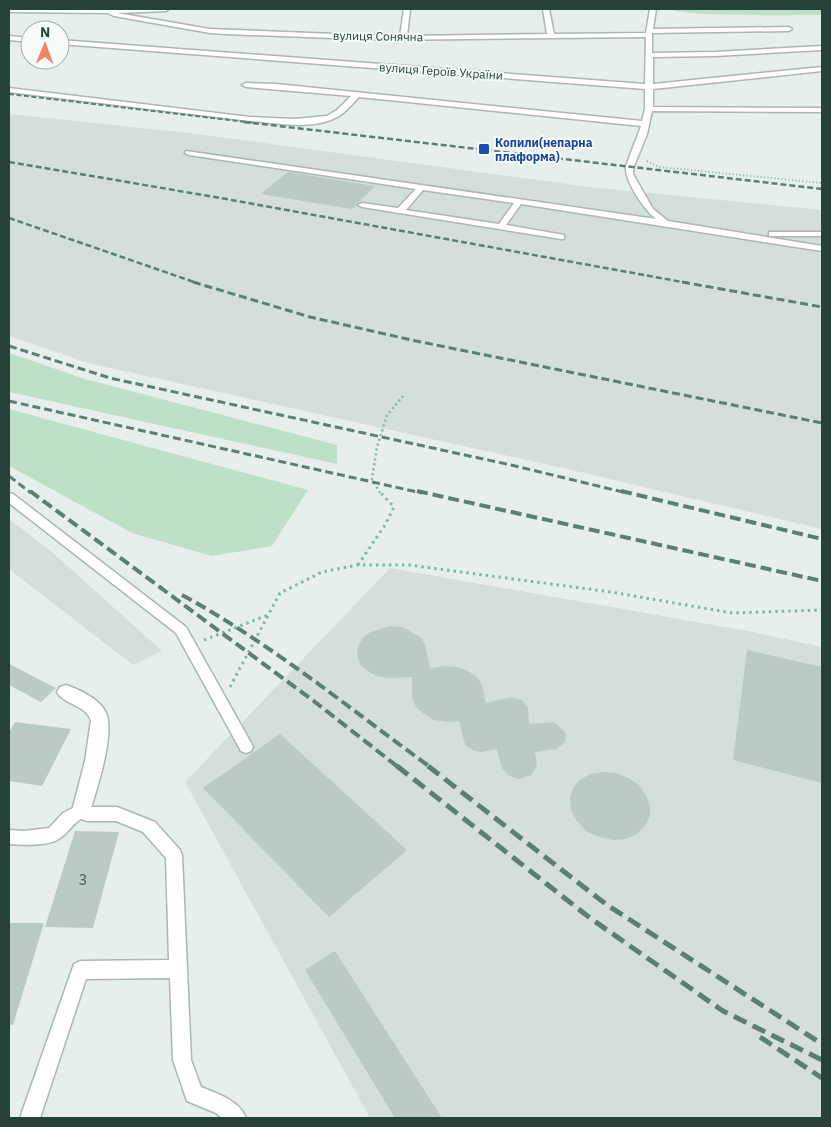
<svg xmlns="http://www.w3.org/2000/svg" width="831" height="1127" font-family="'IBM Plex Sans',sans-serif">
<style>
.built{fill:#d4dfda}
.green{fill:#bfe0c8}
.building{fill:#bbcac4}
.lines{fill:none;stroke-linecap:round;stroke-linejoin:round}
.service-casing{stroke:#a8b8b2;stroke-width:3}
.minor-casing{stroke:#a8b8b2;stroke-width:3}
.path-far2{stroke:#86b3a5;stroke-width:2;stroke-dasharray:1 2.5;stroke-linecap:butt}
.path-far1{stroke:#86b3a5;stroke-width:2.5;stroke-dasharray:2 3;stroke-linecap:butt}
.path{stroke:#86b3a5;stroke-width:3;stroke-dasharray:2.5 4;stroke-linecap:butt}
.service{fill:#fff;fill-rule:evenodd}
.minor{fill:#fff;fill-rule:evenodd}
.rail-far4{stroke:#5f7d75;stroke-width:2;stroke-dasharray:5 2.5;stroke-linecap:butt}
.rail-far3{stroke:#5f7d75;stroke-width:2.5;stroke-dasharray:6 3;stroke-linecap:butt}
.rail-far2{stroke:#5f7d75;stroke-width:3;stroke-dasharray:8 4;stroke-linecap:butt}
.rail-far1{stroke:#5f7d75;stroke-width:4;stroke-dasharray:11 5;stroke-linecap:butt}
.rail{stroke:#5f7d75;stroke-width:5;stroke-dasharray:14 7;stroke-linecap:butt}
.transit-dot{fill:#1a4fb4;stroke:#f7fbf9;stroke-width:2}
.labels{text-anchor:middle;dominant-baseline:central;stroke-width:4;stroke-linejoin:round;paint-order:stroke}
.far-street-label{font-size:12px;fill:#24423a;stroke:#f7fbf9}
.far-transit-label{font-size:12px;font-weight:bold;fill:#164399;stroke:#f7fbf9;text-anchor:start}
.near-number-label{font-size:15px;fill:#4a645c}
</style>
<rect width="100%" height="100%" fill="#e6efeb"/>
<!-- built -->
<g class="built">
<path d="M 9,114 L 189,133 L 589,187 L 822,210 L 822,529 L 559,467 L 92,364 L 9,336 Z"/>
<path d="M 9,519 L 53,553 L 162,651 L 133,665 L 9,569 Z"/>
<path d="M 390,568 L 753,632 L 822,647 L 822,1118 L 370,1118 L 185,782 Z"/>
</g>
<!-- green -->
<g class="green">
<path d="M 671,9 L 822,9 L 822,15 C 799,15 682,17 671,9 Z"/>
<path d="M 9,353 L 85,379 L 337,445 L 337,464 L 9,392 Z"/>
<path d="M 9,409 L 308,490 L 272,546 L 212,556 L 132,533 L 9,466 Z"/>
</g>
<!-- building -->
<g class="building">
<path d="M 288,172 L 375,186 L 352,209 L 261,194 Z"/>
<path d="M 391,626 L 402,627 L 420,637 L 425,644 L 430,668 L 446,666 L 457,667 L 468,671 L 477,677 L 482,685 L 486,703 L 511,697 L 522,700 L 528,708 L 529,724 L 554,722 L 566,733 L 565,742 L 557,749 L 535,752 L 537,766 L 531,775 L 520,779 L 509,776 L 502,768 L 497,749 L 481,752 L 475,751 L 466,746 L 464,741 L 459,721 L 447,722 L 434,720 L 424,714 L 416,707 L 412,698 L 412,677 L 389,678 L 377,676 L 367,671 L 360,664 L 357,656 L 358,647 L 362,639 L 370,632 Z"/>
<path d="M 747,650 L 822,667 L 822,783 L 733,760 Z"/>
<path d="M 9,664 L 56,688 L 41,702 L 9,685 Z"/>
<path d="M 15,722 L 71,729 L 42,786 L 9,781 L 9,733 Z"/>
<path d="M 280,734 L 407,850 L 329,917 L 203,788 Z"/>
<path d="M 603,772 L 616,773 L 629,778 L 639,785 L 646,795 L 650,806 L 650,816 L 645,826 L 637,834 L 626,839 L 613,840 L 599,837 L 586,831 L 577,821 L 571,810 L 570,799 L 573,788 L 580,780 L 590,774 Z"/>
<path d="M 75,831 L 119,832 L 93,928 L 45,927 Z"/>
<path d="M 9,923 L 44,923 L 13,1025 L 9,1025 Z"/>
<path d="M 335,951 L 442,1118 L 395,1118 L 305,970 Z"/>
</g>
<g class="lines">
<defs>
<g id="service">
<path d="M 186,151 L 656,219 C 644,209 624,181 626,166 L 630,164 L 634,166 L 633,174 L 653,209 L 668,221 L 822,246 L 822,251 L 521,204 L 506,225 L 564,235 L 564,239 L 561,239 L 362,207 L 358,205 L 362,203 L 398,208 L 416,189 L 189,155 L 185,153 ZM 423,190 L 514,203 L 499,224 L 406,210 Z"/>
<rect x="769" y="232" width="53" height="4"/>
<path d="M 9,493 L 13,494 L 186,627 L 251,743 L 253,747 L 251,751 L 246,753 L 241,751 L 176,633 L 9,503 Z"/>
<path d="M 81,804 L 89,807 L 117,807 L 155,822 L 180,850 L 182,855 L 191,1060 L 201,1087 C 218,1094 239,1100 246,1118 L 222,1118 L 216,1113 L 187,1101 L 173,1060 L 170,978 L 86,979 L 40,1118 L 20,1118 L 74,964 L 80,961 L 169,960 L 166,858 L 143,832 L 116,821 L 87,821 L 81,819 C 72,824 67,835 57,840 C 47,846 21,845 9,844 L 9,830 L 24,831 L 49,828 L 63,813 Z"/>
</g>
<g id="minor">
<path d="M 9,9 L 169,9 L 166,11 L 117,13 L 210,29 L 386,36 L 400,36 L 404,9 L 410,9 L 407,36 L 547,34 L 543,9 L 549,9 L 554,34 L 646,33 L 650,9 L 656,9 L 653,29 L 789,27 L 792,29 L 789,31 L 652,33 L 652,53 L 715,52 L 822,46 L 822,50 L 715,56 L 653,57 L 653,84 L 822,67 L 822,71 L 653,89 L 653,107 L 822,108 L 822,112 L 652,111 L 647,134 L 634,166 L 630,169 L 626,166 L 641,126 L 359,97 C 353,103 347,111 339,116 C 314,131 277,123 250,121 L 9,92 L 9,88 L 250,117 L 295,119 L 327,116 L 337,110 L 351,96 L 246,87 L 242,85 L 246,83 L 276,84 L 642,121 L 645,109 L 645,89 L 60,44 L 60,40 L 645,84 L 646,37 L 386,40 L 226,34 L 210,33 L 114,16 L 108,13 L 9,12 Z"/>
<path d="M 9,36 L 30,38 L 30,42 L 9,40 Z"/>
<path d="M 66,685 C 80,690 100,699 106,713 C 115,734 97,789 90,811 L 88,817 L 81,819 L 74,817 L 72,811 L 85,761 L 91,721 C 87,705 64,705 57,692 L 60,687 Z"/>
</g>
</defs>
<!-- service casing -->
<use href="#service" class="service-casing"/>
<!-- minor casing -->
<use href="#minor" class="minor-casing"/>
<!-- path-far2 -->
<path class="path-far2" d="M 647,161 L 659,167 L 822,183"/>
<!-- path-far1 -->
<path class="path-far1" d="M 380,493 L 372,479 L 377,447 L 387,415 L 404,395"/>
<!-- path -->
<g class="path">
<path d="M 358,565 L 385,525 L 394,507 L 379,491"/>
<path d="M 204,640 L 268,615"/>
<path d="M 230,687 L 280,593 L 322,572 L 357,565 L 409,565 L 611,592 L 732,613 L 822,610"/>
</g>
<!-- service -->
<use href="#service" class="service"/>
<!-- minor -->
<use href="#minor" class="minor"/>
<!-- rail-far4 -->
<path class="rail-far4" d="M 9,94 L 255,123"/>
<!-- rail-far3 -->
<g class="rail-far3">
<path d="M 244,122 L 822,189"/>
<path d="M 9,162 L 215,197 L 688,283"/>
<path d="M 9,218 L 197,283"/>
</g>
<!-- rail-far2 -->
<g class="rail-far2">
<path d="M 193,282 L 310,317 L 416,341 L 822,423"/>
<path d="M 682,282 L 822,307"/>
<path d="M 9,346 L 110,378 L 511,465 L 627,493"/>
<path d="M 9,401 L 422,493"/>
<path d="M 9,476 L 31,493"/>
</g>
<!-- rail-far1 -->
<g class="rail-far1">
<path d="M 30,491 L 315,702 L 398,767"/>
<path d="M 417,491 L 822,581"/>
<path d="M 621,491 L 822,539"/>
<path d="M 182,595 C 270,643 349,708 430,767"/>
</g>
<!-- rail -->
<g class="rail">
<path d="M 397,766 L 590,918 L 723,1011 L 822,1060"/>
<path d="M 428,766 L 607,905 L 822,1044"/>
<path d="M 760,1037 L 822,1078"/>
</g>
</g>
<!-- markers -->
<rect class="transit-dot" x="478" y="143" width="12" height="12" rx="2.5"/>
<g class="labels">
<!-- far-street labels -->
<g class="far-street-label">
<text transform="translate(378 36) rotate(1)">вулиця Сонячна</text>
<text transform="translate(441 71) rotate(4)">вулиця Героїв України</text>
</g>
<!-- far-transit labels -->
<g class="far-transit-label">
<text x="495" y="142">Копили(непарна<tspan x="495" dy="14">плаформа)</tspan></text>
</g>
<!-- near-number labels -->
<g class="near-number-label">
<text x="83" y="879">3</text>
</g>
</g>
<!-- border -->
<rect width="831" height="1127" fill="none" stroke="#24423a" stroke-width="20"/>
<!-- north arrow -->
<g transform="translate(45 45) rotate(1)"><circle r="24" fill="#f7fbf9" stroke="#a3b1ad"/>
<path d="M0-4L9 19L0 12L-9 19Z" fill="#f4845f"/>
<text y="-8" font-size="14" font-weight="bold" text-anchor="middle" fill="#24423a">N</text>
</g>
</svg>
